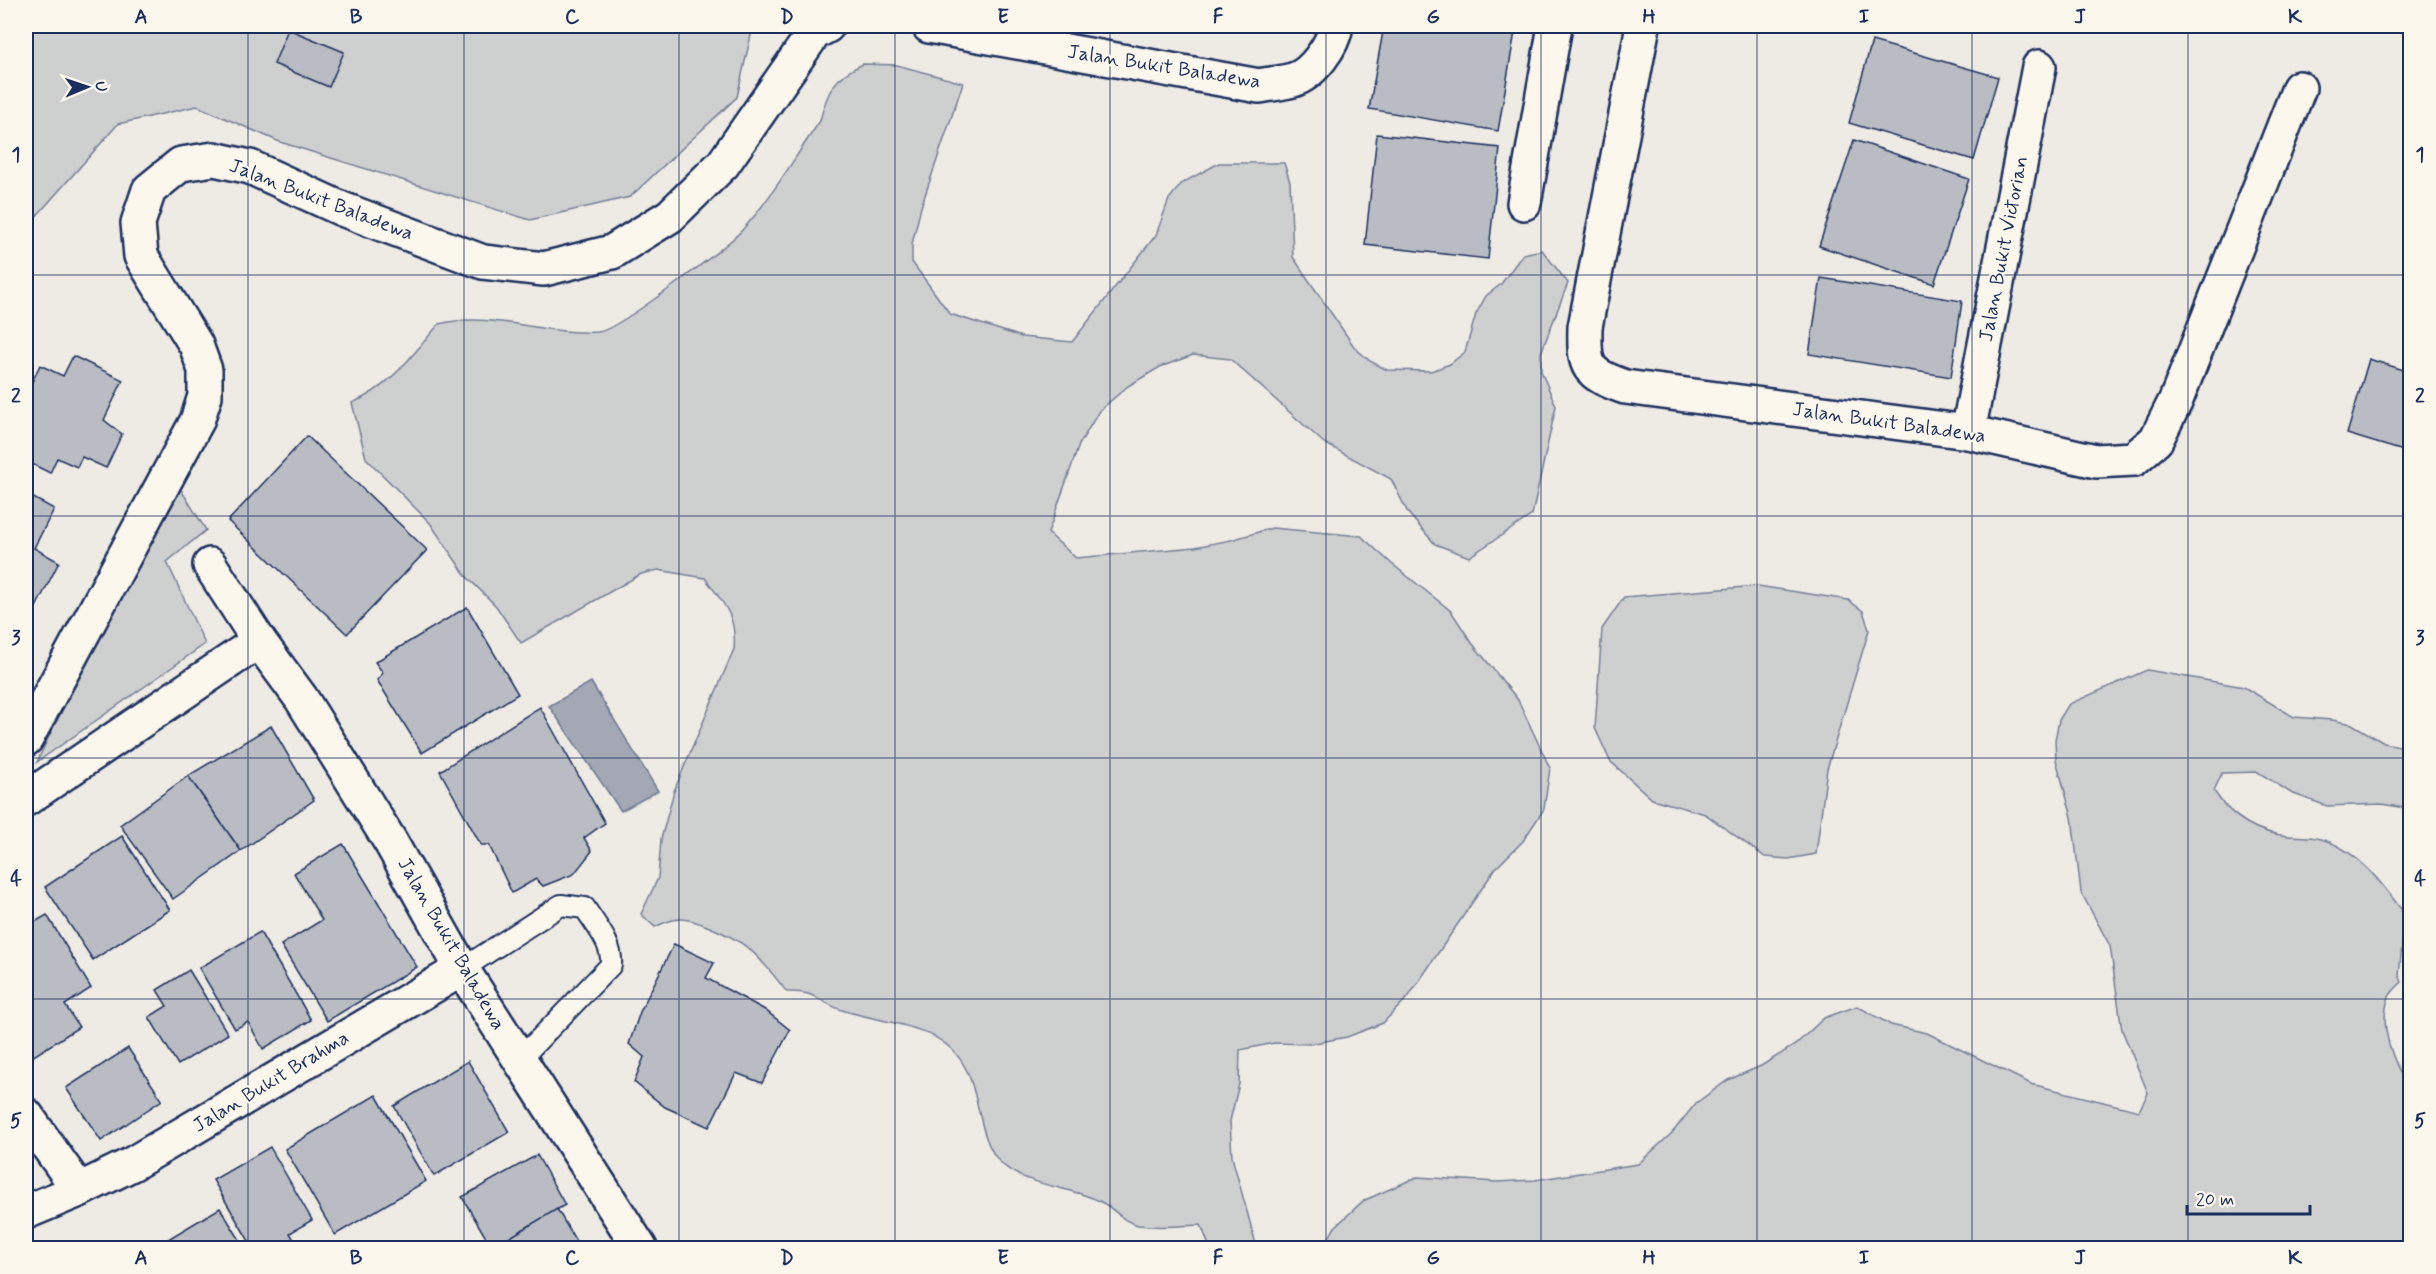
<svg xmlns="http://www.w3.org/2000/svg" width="2436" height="1274" font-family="Mynerve,sans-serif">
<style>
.green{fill:#cecfcf;stroke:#747f96;stroke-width:1.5}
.water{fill:#a3a8b4;stroke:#6d7892;stroke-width:1.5}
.building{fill:#b9bcc3;stroke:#1b2f5e;stroke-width:1.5}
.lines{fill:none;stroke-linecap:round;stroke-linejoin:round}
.service-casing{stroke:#1b2f5e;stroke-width:24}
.minor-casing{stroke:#1b2f5e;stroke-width:38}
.service{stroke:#fbf7ec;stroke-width:20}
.minor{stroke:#fbf7ec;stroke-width:33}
.grid{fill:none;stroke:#1b2f5e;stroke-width:1.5;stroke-opacity:0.55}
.labels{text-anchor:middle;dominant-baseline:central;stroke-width:4.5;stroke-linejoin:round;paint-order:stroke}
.street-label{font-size:20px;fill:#1b2f5e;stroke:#fbf7ec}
.neatline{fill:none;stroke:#1b2f5e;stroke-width:2}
.grid-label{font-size:20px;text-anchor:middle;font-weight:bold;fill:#1b2f5e}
</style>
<rect width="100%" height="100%" fill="#eeebe4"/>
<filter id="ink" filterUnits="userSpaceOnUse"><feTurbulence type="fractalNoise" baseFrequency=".0167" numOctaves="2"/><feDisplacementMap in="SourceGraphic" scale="12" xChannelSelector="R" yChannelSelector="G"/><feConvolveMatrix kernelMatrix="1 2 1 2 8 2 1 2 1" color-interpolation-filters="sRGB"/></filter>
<g filter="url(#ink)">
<!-- green -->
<g class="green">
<path d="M 26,26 L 753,26 L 737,97 L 630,197 L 530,220 L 280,142 L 197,106 L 118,124 L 26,228 Z"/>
<path d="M 863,64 L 897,65 L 963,83 L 921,207 L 912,244 L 912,262 L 950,314 L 1022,337 L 1072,342 L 1156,235 L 1169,199 L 1182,183 L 1219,163 L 1284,163 L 1290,182 L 1293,257 L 1355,348 L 1370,361 L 1387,370 L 1431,371 L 1450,364 L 1465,352 L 1476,314 L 1486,296 L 1501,284 L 1523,254 L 1542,250 L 1568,283 L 1541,353 L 1541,371 L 1556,406 L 1532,515 L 1469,557 L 1435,544 L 1408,513 L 1391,479 L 1324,443 L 1230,359 L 1193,355 L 1160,367 L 1128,386 L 1099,411 L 1079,445 L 1048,533 L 1076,558 L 1195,547 L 1231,540 L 1272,528 L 1361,536 L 1392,564 L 1451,611 L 1472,643 L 1518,700 L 1550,768 L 1544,809 L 1523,841 L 1495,869 L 1409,996 L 1383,1023 L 1347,1037 L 1310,1044 L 1274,1043 L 1240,1050 L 1239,1084 L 1230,1121 L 1232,1157 L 1257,1248 L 1210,1248 L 1201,1225 C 1180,1226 1159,1228 1138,1225 C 1123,1222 1116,1210 1103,1203 C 1074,1186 1022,1187 999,1161 C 979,1138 980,1099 967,1071 C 944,1022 887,1025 842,1010 C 818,1002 817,991 787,992 C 758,956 752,944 707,926 C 685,917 677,916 655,927 L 641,914 L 658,878 L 661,839 L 674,791 L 734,649 C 737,616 724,604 705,578 L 658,570 L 641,574 L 521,643 L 496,606 L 466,576 L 430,523 L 366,458 L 352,403 C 390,388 413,354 439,324 C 492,311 544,335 598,332 C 616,331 729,246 743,229 C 771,199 796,155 820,121 C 827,91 834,77 863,64 Z"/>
<path d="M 178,485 L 206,530 L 167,562 L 205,644 L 37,762 L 141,541 Z"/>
<path d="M 1758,586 L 1848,600 L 1863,611 L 1869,630 L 1827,769 L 1816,854 L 1788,859 L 1765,857 L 1705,814 L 1652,799 L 1610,761 L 1595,728 L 1602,629 L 1624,597 Z"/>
<path d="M 2147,670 L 2244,687 L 2294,717 L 2332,720 L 2352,724 L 2384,743 L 2410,748 L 2410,809 L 2382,804 L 2327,806 L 2291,793 L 2258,772 L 2222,773 L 2214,791 C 2230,817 2258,834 2289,836 C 2304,837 2316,836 2330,842 C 2364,857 2383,886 2405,914 L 2399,975 L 2402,982 C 2398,986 2391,992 2389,997 C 2378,1024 2393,1060 2406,1084 L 2410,1084 L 2410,1248 L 1323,1248 L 1335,1227 L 1363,1201 L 1417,1177 L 1497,1182 L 1535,1180 L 1638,1164 L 1672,1133 L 1696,1103 L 1728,1080 L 1761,1066 L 1795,1045 L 1824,1018 L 1857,1006 L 1891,1025 L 1927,1033 L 2031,1084 L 2139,1111 L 2148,1093 L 2122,1030 L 2110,946 L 2081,892 L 2072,817 L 2056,760 L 2055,740 L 2059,720 L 2069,704 Z"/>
</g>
<!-- water -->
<path class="water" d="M 591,682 L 658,791 L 621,811 L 549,706 Z"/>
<!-- building -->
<g class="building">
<path d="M 1384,26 L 1516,26 L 1498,131 L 1369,109 Z"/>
<path d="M 288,29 L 344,52 L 329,87 L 274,64 Z"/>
<path d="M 1872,41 L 1998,77 L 1974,160 L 1849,123 Z"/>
<path d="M 1377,134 L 1500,148 L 1488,259 L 1365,245 Z"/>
<path d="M 1854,140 L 1969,179 L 1934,284 L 1819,246 Z"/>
<path d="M 1821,278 L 1962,301 L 1951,377 L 1809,354 Z"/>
<path d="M 73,356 L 123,380 L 104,420 L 122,434 L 106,468 L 82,457 L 77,467 L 57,458 L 50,473 L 26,461 L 26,395 L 40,365 L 63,376 Z"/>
<path d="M 2369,359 L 2410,372 L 2410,453 L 2347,434 Z"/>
<path d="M 307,436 L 427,550 L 347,634 L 228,521 Z"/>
<path d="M 26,494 L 54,509 L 34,548 L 59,562 L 26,627 Z"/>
<path d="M 467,607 L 518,694 L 422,753 L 377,680 L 383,673 L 375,662 Z"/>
<path d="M 540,707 L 605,823 L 584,838 L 592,851 L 574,874 L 543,886 L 536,879 L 512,893 L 489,845 L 481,845 L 440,771 Z"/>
<path d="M 271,726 L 314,800 L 241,851 L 188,776 Z"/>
<path d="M 188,776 L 241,851 L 173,899 L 120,825 Z"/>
<path d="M 122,836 L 170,910 L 93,960 L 45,887 Z"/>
<path d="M 343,844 L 417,967 L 327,1021 L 281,945 L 322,920 L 294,873 Z"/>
<path d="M 47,915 L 91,988 L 65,1005 L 79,1027 L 26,1061 L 26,927 Z"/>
<path d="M 260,932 L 311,1020 L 263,1049 L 248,1022 L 235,1029 L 199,968 Z"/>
<path d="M 674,944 L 714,963 L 706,978 L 765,1010 L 790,1030 L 762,1083 L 736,1073 L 709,1127 L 665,1107 L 634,1082 L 644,1057 L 629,1044 L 640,1012 Z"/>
<path d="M 189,970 L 228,1034 L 178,1065 L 149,1017 L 167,1006 L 157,990 Z"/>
<path d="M 128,1048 L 162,1100 L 101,1141 L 66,1088 Z"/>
<path d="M 468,1061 L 509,1132 L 434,1176 L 394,1106 Z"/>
<path d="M 376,1095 L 426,1181 L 335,1235 L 285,1149 Z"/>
<path d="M 270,1147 L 312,1220 L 290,1233 L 299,1248 L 253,1248 L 213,1180 Z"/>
<path d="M 537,1155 L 565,1205 L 492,1248 L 462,1197 Z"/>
<path d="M 220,1208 L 245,1248 L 153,1248 Z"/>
<path d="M 557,1209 L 580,1248 L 492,1248 Z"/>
</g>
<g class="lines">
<defs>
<path id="service" d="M 462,969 L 561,905 L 585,908 C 596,926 613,944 611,965 L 520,1059"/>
<g id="minor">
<path d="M 929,26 L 1259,86 C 1270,84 1282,83 1293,80 C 1313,74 1333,45 1336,26"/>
<path d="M 1643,26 L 1585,327 C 1584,368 1586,373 1625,387 L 1968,432 L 2096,461 L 2134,459 L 2156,440 L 2176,400 L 2299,88"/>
<path d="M 1524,203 L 1555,26"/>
<path d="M 1968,432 L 2039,67"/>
<path d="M 210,565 L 259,641"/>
<path d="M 26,739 L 197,421 L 205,396 L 205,370 L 196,345 L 141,256 L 138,223 L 149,190 L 181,164 L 214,159 L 250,167 L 342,209 L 483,262 L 544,269 L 612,252 L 670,216 L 723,164 L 814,33 L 827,26"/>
<path d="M 26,799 L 259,641 L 301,698 L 390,841 L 462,969 L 640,1248"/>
<path d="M 26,1115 L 79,1190 L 26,1212"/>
<path d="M 79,1190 L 132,1164 L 462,969"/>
</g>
</defs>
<!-- service casing -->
<use href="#service" class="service-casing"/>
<!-- minor casing -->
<use href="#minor" class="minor-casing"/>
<!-- service -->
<use href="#service" class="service"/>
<!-- minor -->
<use href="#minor" class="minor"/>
</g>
</g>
<!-- grid -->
<path class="grid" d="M 248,26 L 248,1248M 464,26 L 464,1248M 679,26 L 679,1248M 895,26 L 895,1248M 1110,26 L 1110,1248M 1326,26 L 1326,1248M 1541,26 L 1541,1248M 1757,26 L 1757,1248M 1972,26 L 1972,1248M 2188,26 L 2188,1248M 26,275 L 2410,275M 26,516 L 2410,516M 26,758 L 2410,758M 26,999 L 2410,999"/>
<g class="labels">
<!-- street labels -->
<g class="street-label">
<text transform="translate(1164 67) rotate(9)">Jalan Bukit Baladewa</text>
<text transform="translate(321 200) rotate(21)">Jalan Bukit Baladewa</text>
<text transform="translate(2004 249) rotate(-79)">Jalan Bukit Victorian</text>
<text transform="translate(1889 423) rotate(8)">Jalan Bukit Baladewa</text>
<text transform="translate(451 944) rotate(60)">Jalan Bukit Baladewa</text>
<text transform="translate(271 1082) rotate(-31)">Jalan Bukit Brahma</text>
</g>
</g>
<!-- margin -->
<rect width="2436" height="1274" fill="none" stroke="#fbf7ec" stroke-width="66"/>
<!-- north arrow -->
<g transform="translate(87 87) rotate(88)" stroke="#fbf7ec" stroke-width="4.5" paint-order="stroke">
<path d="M0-4.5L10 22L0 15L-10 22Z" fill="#1b2f5e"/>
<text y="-9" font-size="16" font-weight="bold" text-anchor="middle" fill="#1b2f5e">U</text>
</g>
<!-- scale -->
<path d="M2187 1205v9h123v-9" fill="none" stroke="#1b2f5e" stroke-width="3"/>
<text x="2196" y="1205" font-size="18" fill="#1b2f5e" stroke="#fbf7ec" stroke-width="4.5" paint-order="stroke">20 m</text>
<rect x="33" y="33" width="2370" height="1208" class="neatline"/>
<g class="grid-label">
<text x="141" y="23">A</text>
<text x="356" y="23">B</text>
<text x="572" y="23">C</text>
<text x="787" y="23">D</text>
<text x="1003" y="23">E</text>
<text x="1218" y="23">F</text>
<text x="1433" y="23">G</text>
<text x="1649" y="23">H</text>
<text x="1864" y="23">I</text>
<text x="2080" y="23">J</text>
<text x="2295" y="23">K</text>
<text x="16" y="161">1</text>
<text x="2420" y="161">1</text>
<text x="16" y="402">2</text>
<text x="2420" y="402">2</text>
<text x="16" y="644">3</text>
<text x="2420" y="644">3</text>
<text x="16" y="885">4</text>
<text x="2420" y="885">4</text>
<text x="16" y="1127">5</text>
<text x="2420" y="1127">5</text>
<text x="141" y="1264">A</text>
<text x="356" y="1264">B</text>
<text x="572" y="1264">C</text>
<text x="787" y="1264">D</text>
<text x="1003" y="1264">E</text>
<text x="1218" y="1264">F</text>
<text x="1433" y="1264">G</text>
<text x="1649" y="1264">H</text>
<text x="1864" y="1264">I</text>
<text x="2080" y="1264">J</text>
<text x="2295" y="1264">K</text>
</g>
</svg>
